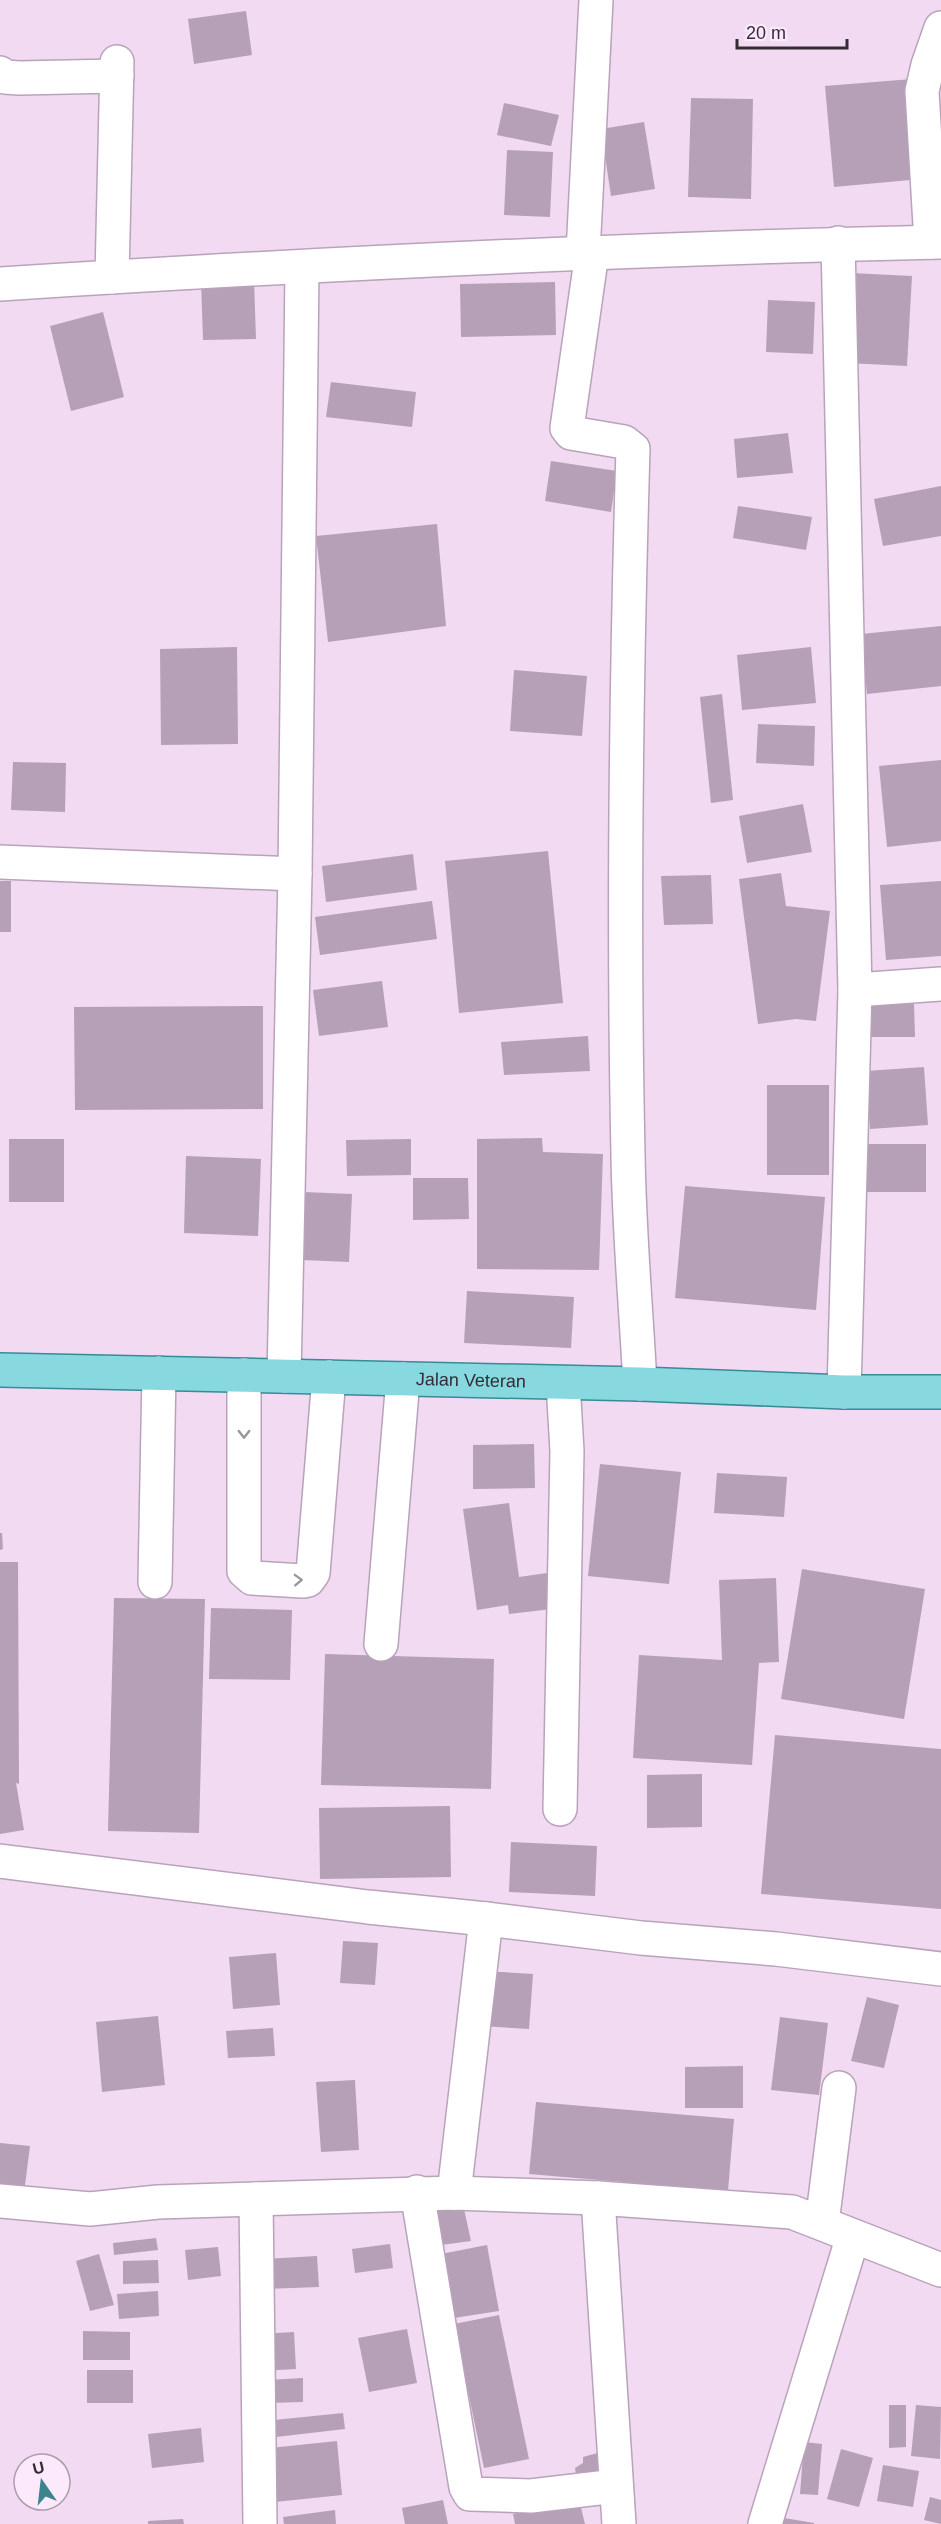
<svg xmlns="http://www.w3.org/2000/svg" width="941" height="2524" font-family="Arial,sans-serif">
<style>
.building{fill:#b6a0b7}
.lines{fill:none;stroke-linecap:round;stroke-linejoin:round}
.minor-casing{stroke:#b9a3ba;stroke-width:36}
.major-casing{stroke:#378b96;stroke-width:36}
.minor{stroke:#fff;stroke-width:33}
.major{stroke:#88d8e0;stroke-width:33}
.oneway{stroke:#9a969a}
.labels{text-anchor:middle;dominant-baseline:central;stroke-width:5;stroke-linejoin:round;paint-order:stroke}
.street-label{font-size:18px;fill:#342c35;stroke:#fce9fc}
</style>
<rect width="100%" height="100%" fill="#f1daf2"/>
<!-- building -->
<g class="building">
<path d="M 246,11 L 252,55 L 194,64 L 188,19 Z"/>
<path d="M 912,79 L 921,179 L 834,187 L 825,86 Z"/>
<path d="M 691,98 L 753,99 L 751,199 L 688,197 Z"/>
<path d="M 504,103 L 559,115 L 551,146 L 497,135 Z"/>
<path d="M 644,122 L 655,189 L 611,196 L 601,129 Z"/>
<path d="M 507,150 L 553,152 L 550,217 L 504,215 Z"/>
<path d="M 851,273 L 912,276 L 907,366 L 847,363 Z"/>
<path d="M 254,280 L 256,339 L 203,340 L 201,281 Z"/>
<path d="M 555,282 L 556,335 L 461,337 L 460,284 Z"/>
<path d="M 768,300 L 815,302 L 813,354 L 766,352 Z"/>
<path d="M 103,312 L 124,397 L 71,411 L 50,326 Z"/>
<path d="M 331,382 L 416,392 L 412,427 L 326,417 Z"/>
<path d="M 788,433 L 793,473 L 737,478 L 734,439 Z"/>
<path d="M 551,461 L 617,471 L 611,512 L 545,501 Z"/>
<path d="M 941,486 L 941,536 L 883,546 L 874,499 Z"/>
<path d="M 738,506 L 812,517 L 806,550 L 733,538 Z"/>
<path d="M 437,524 L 446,626 L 328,642 L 316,536 Z"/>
<path d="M 941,626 L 941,686 L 867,694 L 861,634 Z"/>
<path d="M 237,647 L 238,744 L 161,745 L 160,649 Z"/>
<path d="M 811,647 L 816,703 L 742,710 L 737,655 Z"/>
<path d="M 514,670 L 587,676 L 582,736 L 510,731 Z"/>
<path d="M 722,694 L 733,800 L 711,803 L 700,697 Z"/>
<path d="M 758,724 L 815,726 L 814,766 L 756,763 Z"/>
<path d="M 941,760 L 941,841 L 887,847 L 879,766 Z"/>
<path d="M 13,762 L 66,763 L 65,812 L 11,810 Z"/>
<path d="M 803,804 L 812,852 L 747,863 L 739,816 Z"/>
<path d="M 548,851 L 563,1003 L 459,1013 L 445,861 Z"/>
<path d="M 413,854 L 417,890 L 326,902 L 322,866 Z"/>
<path d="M 781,873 L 786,906 L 830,911 L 816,1021 L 796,1019 L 758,1024 L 739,879 Z"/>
<path d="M 711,875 L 713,924 L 664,925 L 661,876 Z"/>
<rect x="0" y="881" width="11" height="51"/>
<path d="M 941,881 L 941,956 L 886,960 L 880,885 Z"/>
<path d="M 432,901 L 437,939 L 320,955 L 315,917 Z"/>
<path d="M 382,981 L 388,1027 L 319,1036 L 313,990 Z"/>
<path d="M 867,1002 L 914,1003 L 915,1037 L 868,1037 Z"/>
<path d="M 263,1006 L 263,1109 L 75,1110 L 74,1007 Z"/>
<path d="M 588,1036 L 590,1071 L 504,1075 L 501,1042 Z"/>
<path d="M 924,1067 L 928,1125 L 870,1129 L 866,1071 Z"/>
<rect x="767" y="1085" width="62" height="90"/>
<path d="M 542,1138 L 543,1152 L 603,1154 L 599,1270 L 477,1269 L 477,1139 Z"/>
<rect x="9" y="1139" width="55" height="63"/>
<path d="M 411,1139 L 411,1175 L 347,1176 L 346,1140 Z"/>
<rect x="854" y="1144" width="72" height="48"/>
<path d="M 186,1156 L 261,1159 L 258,1236 L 184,1233 Z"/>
<path d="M 413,1178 L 468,1178 L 469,1219 L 413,1220 Z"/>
<path d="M 685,1186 L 825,1197 L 816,1310 L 675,1298 Z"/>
<path d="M 304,1192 L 352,1194 L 349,1262 L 302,1260 Z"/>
<path d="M 467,1291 L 574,1297 L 571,1348 L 464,1343 Z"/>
<path d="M 534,1444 L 535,1488 L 473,1489 L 473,1445 Z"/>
<path d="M 600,1464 L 681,1472 L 669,1584 L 588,1576 Z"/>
<path d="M 717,1473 L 787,1477 L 784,1517 L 714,1513 Z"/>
<path d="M 509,1503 L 519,1577 L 547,1573 L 552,1609 L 509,1614 L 508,1605 L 477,1610 L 463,1509 Z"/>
<path d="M 0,1533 L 2,1533 L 3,1549 L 0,1550 Z"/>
<path d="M 0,1562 L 18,1562 L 19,1784 L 16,1783 L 24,1830 L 0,1834 Z"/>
<path d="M 802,1569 L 925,1589 L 904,1719 L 781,1699 Z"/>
<path d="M 776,1578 L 779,1662 L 759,1663 L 752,1765 L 633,1758 L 639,1655 L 722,1660 L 719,1580 Z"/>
<path d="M 114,1598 L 205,1599 L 199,1833 L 108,1831 Z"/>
<path d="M 211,1608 L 292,1610 L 290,1680 L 209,1679 Z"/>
<path d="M 325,1654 L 494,1659 L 491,1789 L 321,1785 Z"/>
<path d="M 775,1735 L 941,1749 L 941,1909 L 761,1894 Z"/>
<path d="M 702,1774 L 702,1827 L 647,1828 L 647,1775 Z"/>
<path d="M 450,1806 L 451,1877 L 320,1879 L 319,1808 Z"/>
<path d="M 511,1842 L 597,1846 L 595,1896 L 509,1892 Z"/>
<path d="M 343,1941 L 378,1943 L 375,1985 L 340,1983 Z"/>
<path d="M 276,1953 L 280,2005 L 233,2009 L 229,1957 Z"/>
<path d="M 484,1971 L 533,1974 L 529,2029 L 480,2026 Z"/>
<path d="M 867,1997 L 899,2005 L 884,2068 L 851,2061 Z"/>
<path d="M 158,2016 L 165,2085 L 102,2092 L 96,2022 Z"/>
<path d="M 780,2017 L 828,2023 L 819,2095 L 771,2090 Z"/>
<path d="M 273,2028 L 275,2056 L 228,2058 L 226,2031 Z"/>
<path d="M 743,2066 L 743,2108 L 685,2108 L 685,2067 Z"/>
<path d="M 355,2080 L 359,2150 L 321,2152 L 316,2082 Z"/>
<path d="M 536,2102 L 734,2119 L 728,2191 L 529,2174 Z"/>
<path d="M 0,2143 L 30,2146 L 24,2193 L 0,2191 Z"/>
<path d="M 430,2198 L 462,2200 L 471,2241 L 441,2245 Z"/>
<path d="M 156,2238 L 158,2250 L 114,2255 L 113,2243 Z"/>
<path d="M 390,2244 L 393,2268 L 355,2273 L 352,2249 Z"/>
<path d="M 487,2245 L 499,2311 L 454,2318 L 441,2254 Z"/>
<path d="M 218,2247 L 221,2276 L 188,2280 L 185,2250 Z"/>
<path d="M 99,2254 L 114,2305 L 90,2311 L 76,2261 Z"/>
<path d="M 317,2256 L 319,2287 L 265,2289 L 264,2259 Z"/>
<path d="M 158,2260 L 159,2283 L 123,2284 L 123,2261 Z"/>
<path d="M 158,2291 L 159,2316 L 119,2319 L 117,2294 Z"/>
<path d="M 499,2315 L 529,2459 L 484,2468 L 454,2324 Z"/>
<path d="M 407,2329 L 417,2383 L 369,2392 L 358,2338 Z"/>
<path d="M 83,2331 L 130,2332 L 130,2360 L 83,2360 Z"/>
<path d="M 294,2332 L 296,2369 L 262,2371 L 260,2334 Z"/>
<rect x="87" y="2370" width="46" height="33"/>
<path d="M 303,2378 L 303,2402 L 267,2403 L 267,2380 Z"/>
<path d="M 889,2405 L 906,2405 L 906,2447 L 889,2448 Z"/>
<path d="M 916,2405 L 941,2407 L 940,2459 L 911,2456 Z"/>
<path d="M 343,2413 L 345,2429 L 276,2437 L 274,2420 Z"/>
<path d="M 201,2428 L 204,2462 L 152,2468 L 148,2434 Z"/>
<path d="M 337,2441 L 342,2495 L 275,2502 L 270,2448 Z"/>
<path d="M 804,2442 L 822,2444 L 818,2495 L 800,2494 Z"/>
<path d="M 841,2449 L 873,2458 L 859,2507 L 827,2499 Z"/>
<path d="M 605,2451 L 607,2476 L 577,2480 L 575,2468 L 583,2463 L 583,2457 Z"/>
<path d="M 883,2465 L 919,2471 L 913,2507 L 877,2501 Z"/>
<path d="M 930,2497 L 941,2500 L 941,2524 L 924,2520 Z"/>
<path d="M 443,2500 L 448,2524 L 405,2524 L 402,2508 Z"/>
<path d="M 579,2500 L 585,2524 L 515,2524 L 513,2514 Z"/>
<path d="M 335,2510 L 336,2524 L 284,2524 L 283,2517 Z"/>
<path d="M 778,2517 L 814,2523 L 814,2524 L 777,2524 Z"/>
<path d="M 183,2519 L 184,2524 L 148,2524 L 148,2521 Z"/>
</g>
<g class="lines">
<defs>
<g id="minor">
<path d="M 0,73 L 5,77 L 19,78 L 117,76"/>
<path d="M 931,242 L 922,91 L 928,65 L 941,28"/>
<path d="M 838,243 L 855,990 L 844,1392"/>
<path d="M 583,253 L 596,0"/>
<path d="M 592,253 L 567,428 L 571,433 L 624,442 L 633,449 C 626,684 623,919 628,1154 C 629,1231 636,1308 640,1384"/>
<path d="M 112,277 L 117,62"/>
<path d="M 0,284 C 313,264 627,249 941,242"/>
<path d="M 0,862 L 295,874"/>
<path d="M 855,990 L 941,984"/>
<path d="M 244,1375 L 244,1571 L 252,1578 L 303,1581 L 308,1580 L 313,1573 L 329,1377"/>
<path d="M 284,1376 L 295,874 L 302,268"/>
<path d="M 155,1582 L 159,1373"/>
<path d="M 381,1644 L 403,1379"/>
<path d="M 560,1809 L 567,1451 L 563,1383"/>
<path d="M 0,1861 L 368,1907 L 486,1919 L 641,1938 L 776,1949 L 941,1969"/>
<path d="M 417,2192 L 466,2487 L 470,2494 L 531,2496 L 616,2486"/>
<path d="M 454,2193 L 486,1919"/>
<path d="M 598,2198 L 619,2524"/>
<path d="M 256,2199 L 260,2524"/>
<path d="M 0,2201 L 90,2209 L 158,2202 L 454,2193 L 598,2198 L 792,2212 L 941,2270"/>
<path d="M 822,2223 L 839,2088"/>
<path d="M 765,2524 L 853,2236"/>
</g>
<g id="major">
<path id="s1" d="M 0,1370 L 640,1384 L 844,1392 L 941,1392"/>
</g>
</defs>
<!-- minor casing -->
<use href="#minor" class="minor-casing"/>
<!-- major casing -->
<use href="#major" class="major-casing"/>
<!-- minor -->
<use href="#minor" class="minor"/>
<!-- major -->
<use href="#major" class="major"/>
</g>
<!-- one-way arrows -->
<defs><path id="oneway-chevron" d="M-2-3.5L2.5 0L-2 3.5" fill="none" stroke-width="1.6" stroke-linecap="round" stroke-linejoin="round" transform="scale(1.5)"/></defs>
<g class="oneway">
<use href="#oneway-chevron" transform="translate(244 1434) rotate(90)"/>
<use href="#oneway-chevron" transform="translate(298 1580) rotate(-2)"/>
</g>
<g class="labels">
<!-- street labels -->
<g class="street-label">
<text stroke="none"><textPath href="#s1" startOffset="471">Jalan Veteran</textPath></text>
</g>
</g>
<!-- north arrow -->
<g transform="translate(42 2482) rotate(346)"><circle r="28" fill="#fce9fc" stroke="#ac9dac" stroke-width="1.5"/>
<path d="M0-4.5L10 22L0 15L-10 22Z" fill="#3c848b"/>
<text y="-9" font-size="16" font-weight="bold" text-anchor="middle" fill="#342c35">U</text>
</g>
<!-- scale -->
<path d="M737 39v9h110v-9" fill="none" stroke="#342c35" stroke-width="3"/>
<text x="746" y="39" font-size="18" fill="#342c35" stroke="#fce9fc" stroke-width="4.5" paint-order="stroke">20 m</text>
</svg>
